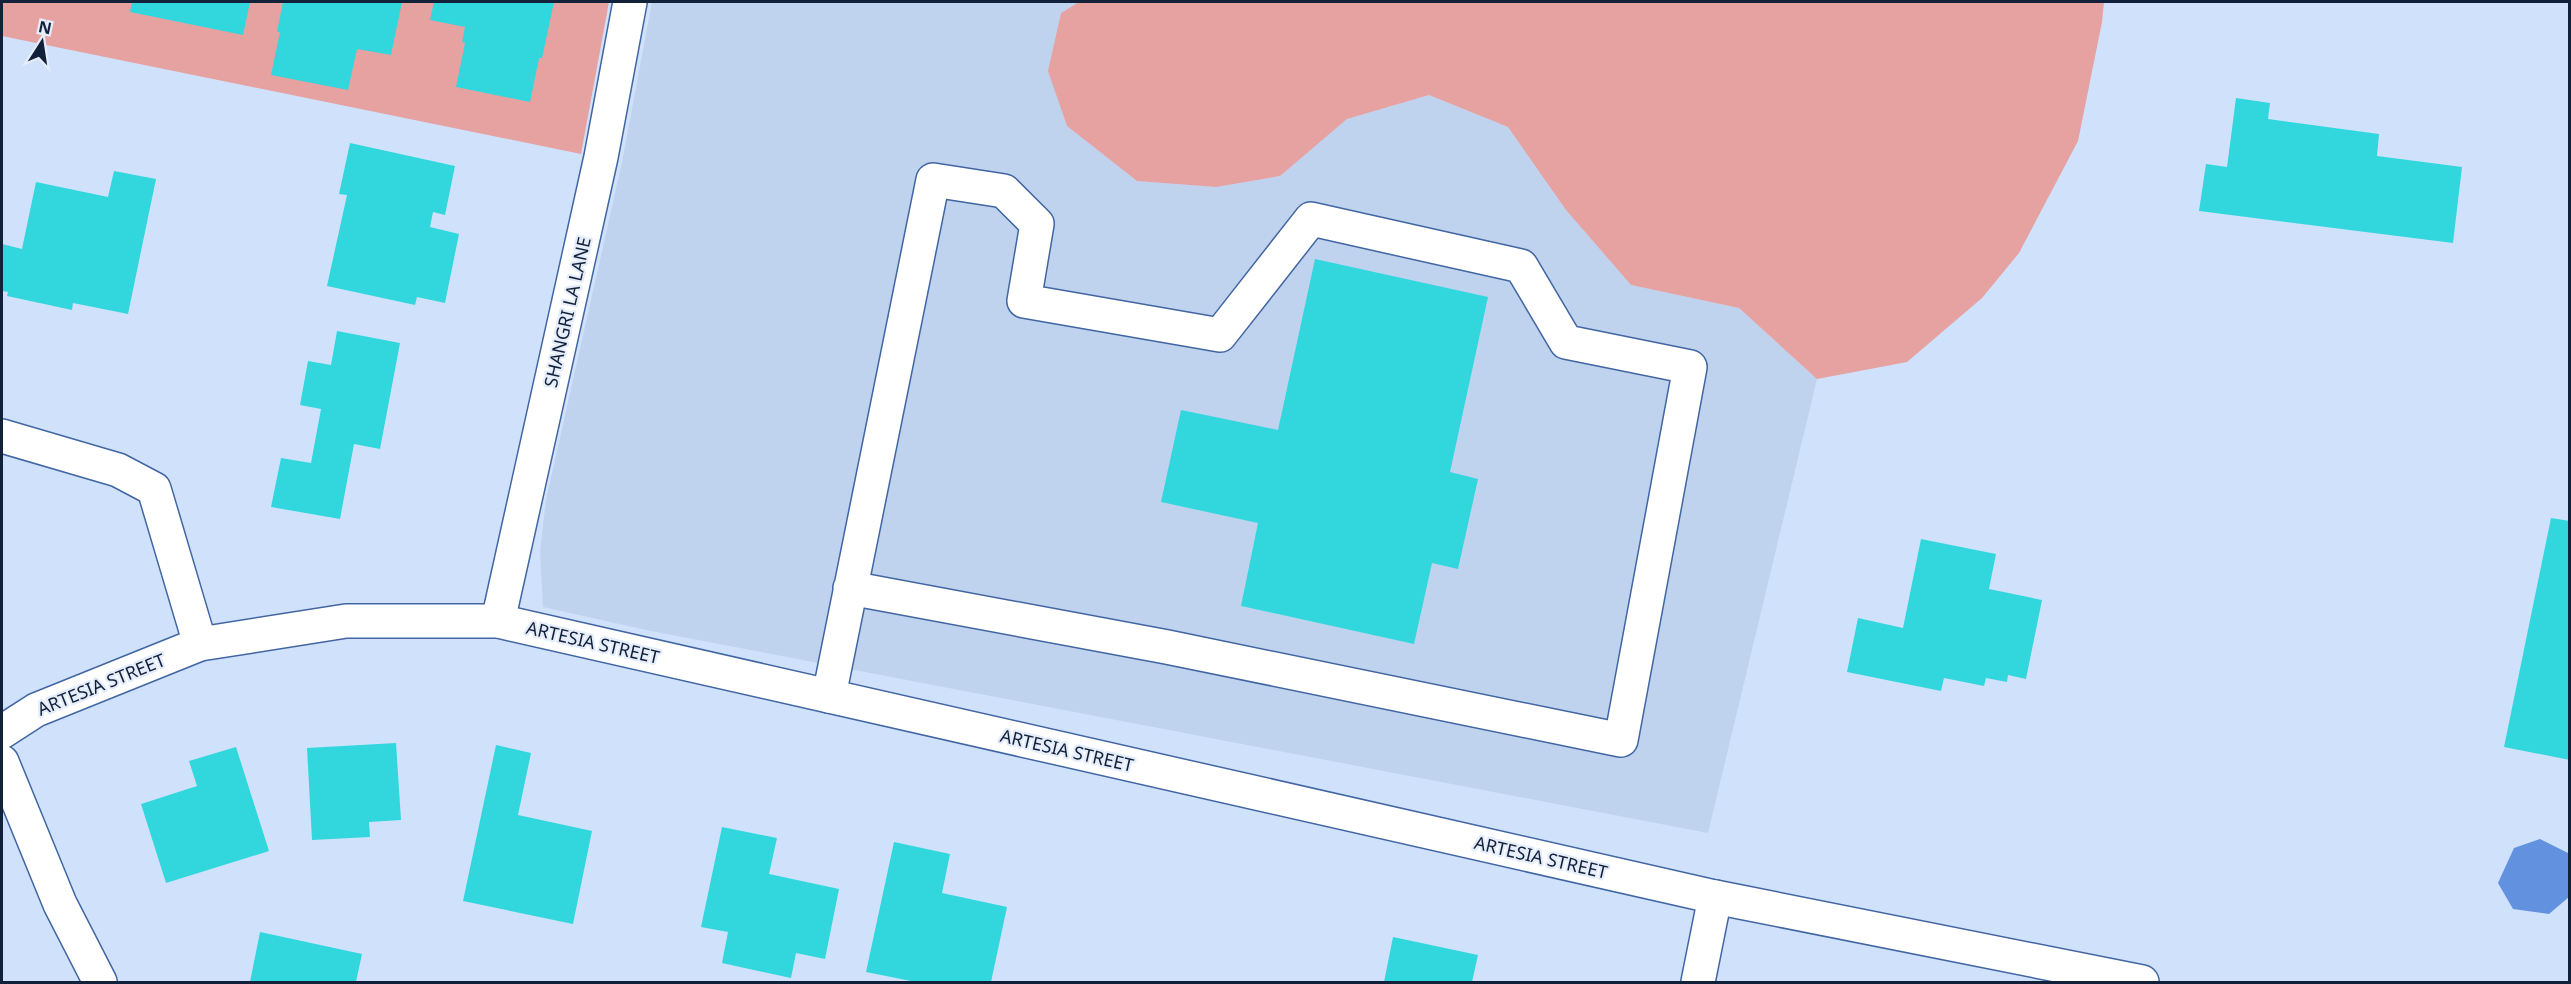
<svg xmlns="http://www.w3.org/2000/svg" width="2571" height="984" font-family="'Noto Sans',sans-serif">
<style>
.built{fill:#bfd2ee}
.green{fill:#e6a1a1}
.water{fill:#6292df}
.building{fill:#32d7de}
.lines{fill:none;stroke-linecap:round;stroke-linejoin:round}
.minor-casing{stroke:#4166a1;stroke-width:36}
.minor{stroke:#fff;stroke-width:33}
.labels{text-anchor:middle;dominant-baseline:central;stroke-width:4.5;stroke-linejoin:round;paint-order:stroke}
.street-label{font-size:18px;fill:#12213a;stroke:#e5edfb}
</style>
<rect width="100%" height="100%" fill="#d0e1fc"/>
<!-- built -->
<path class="built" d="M 652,2 L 1079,2 L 1061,13 L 1049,71 L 1067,126 L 1137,181 L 1216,187 L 1280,176 L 1347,119 L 1429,95 L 1508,127 L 1566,210 L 1631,285 L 1739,308 L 1817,379 L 1708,833 L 651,631 L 543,607 L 540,551 L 546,500 L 622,162 Z"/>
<!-- green -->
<g class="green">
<path d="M 2,2 L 609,2 L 581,154 L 2,36 Z"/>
<path d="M 1079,2 L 2104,2 L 2102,22 L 2078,141 L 2019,253 L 1982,298 L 1907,362 L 1817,379 L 1739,308 L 1631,285 L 1566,210 L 1508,127 L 1429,95 L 1347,119 L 1280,176 L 1216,187 L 1137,181 L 1067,126 L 1048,71 L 1061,13 Z"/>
</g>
<!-- water -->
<path class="water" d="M 2540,839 L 2568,853 L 2569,897 L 2549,914 L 2513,909 L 2498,883 L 2514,848 Z"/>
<!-- building -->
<g class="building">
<path d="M 132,2 L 250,2 L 243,35 L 130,12 Z"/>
<path d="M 283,2 L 402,2 L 391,55 L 357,49 L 348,90 L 271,75 L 280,32 L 277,32 Z"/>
<path d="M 434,2 L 554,2 L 542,58 L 539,58 L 530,102 L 456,87 L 465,43 L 462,42 L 465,27 L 430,20 Z"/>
<path d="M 2236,98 L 2270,103 L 2268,119 L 2379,134 L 2377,156 L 2462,167 L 2453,243 L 2199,211 L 2206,164 L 2227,167 Z"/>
<path d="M 350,143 L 455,166 L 445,215 L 433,212 L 430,227 L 459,234 L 445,303 L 417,297 L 415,305 L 327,286 L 347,195 L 339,194 Z"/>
<path d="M 114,171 L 156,179 L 128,314 L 73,303 L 72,310 L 7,296 L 8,292 L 2,291 L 2,244 L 22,249 L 36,182 L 108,197 Z"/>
<path d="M 1315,259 L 1488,297 L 1450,472 L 1478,479 L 1458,569 L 1432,563 L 1414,644 L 1241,606 L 1258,523 L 1161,502 L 1181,410 L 1278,430 Z"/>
<path d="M 337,331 L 400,343 L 380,449 L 354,444 L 340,519 L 271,507 L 281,458 L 311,463 L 321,409 L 300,405 L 308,361 L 331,365 Z"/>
<path d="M 2551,518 L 2570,521 L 2570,760 L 2504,747 Z"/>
<path d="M 1921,539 L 1996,554 L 1989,589 L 2042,600 L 2026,679 L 2008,675 L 2007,682 L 1986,678 L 1984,686 L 1944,678 L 1941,691 L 1847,672 L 1858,618 L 1903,628 Z"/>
<path d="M 396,743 L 401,820 L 369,822 L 370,837 L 312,840 L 307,748 Z"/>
<path d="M 496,745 L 531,753 L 518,815 L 592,831 L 573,924 L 463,901 Z"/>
<path d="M 236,747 L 269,851 L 166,883 L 141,804 L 197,786 L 189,761 Z"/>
<path d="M 722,827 L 777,838 L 769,874 L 839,889 L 825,959 L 796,953 L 791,978 L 722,963 L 728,932 L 701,927 Z"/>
<path d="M 894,842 L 950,854 L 942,893 L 1007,907 L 991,982 L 916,982 L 866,972 Z"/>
<path d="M 260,932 L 362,954 L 356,982 L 250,982 Z"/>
<path d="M 1393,937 L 1478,955 L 1472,982 L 1384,982 Z"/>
</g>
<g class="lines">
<defs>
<g id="minor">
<path d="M 2,436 L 118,470 L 154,489 L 200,644"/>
<path d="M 498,621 L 601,157 L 630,2"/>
<path d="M 829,696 L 933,180 L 1004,191 L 1037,224 L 1024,301 L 1220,335 L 1311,219 L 1521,266 L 1566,342 L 1690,367 L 1621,740 L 1167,647 L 850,588"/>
<path d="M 2,732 L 36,710 L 200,644 L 346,621 L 498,621 L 1715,897 L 2142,982"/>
<path d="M 2,762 L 60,904 L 100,982"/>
<path d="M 1698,982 L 1715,897"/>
</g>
</defs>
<!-- minor casing -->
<use href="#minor" class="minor-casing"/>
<!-- minor -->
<use href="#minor" class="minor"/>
</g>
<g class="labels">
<!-- street labels -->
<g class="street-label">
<text transform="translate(567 312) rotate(-77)">SHANGRI LA LANE</text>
<text transform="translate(593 642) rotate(13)">ARTESIA STREET</text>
<text transform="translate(101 684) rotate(-22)">ARTESIA STREET</text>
<text transform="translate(1067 750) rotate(13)">ARTESIA STREET</text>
<text transform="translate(1541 857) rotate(13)">ARTESIA STREET</text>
</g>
</g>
<!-- border -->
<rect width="2571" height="984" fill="none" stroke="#12213a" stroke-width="6"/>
<!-- north arrow -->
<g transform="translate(42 42) rotate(12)" stroke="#e5edfb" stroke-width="4.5" paint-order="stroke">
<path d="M0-4.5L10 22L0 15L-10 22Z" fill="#12213a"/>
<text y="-9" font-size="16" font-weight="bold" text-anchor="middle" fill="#12213a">N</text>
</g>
</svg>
